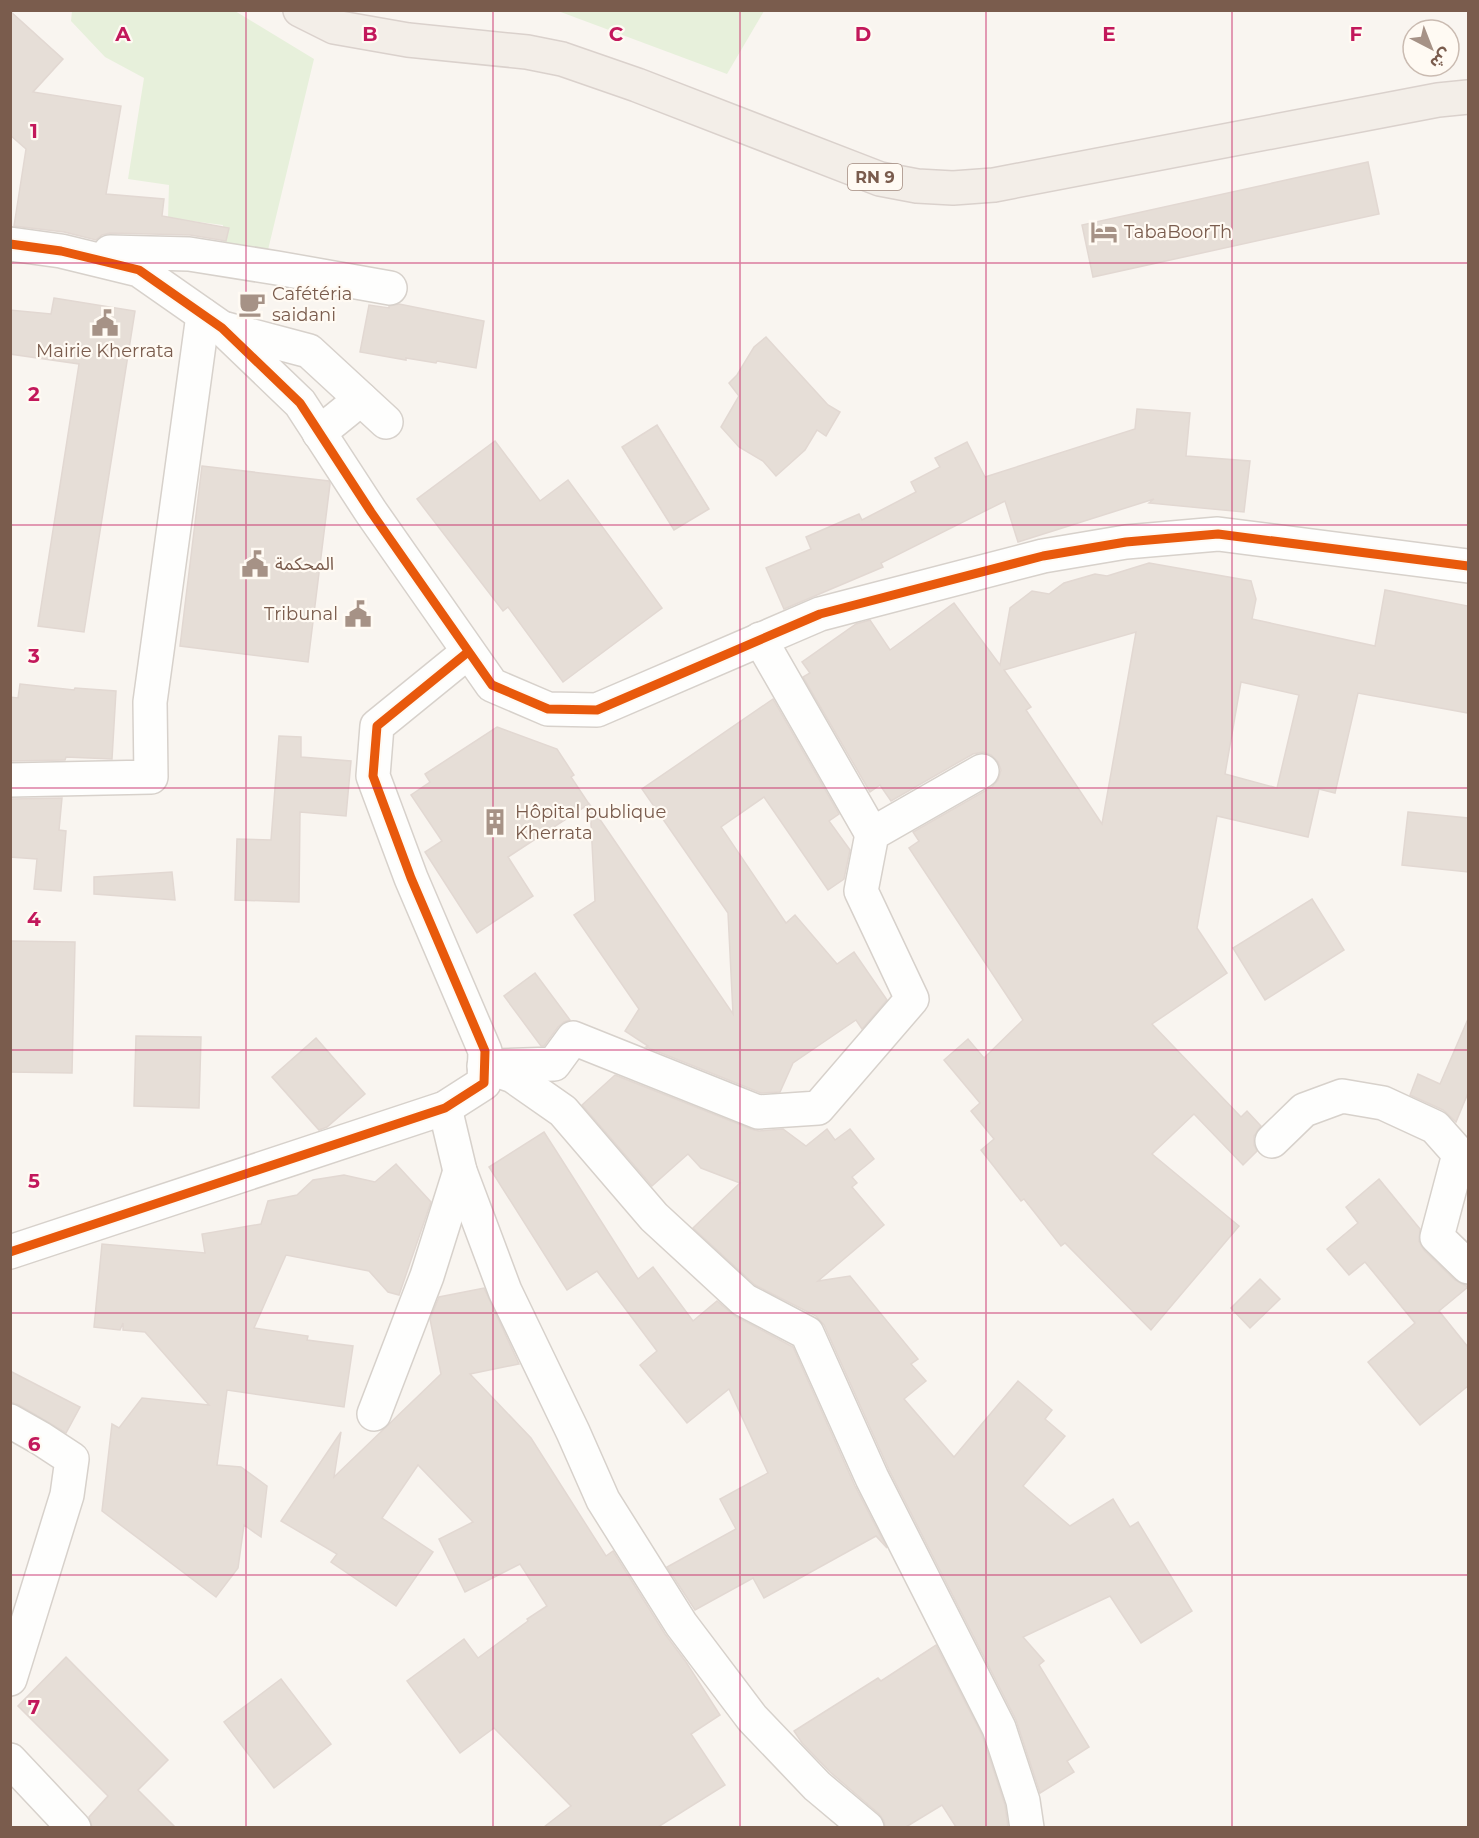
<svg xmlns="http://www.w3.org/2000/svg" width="1479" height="1838" font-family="Montserrat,'Noto Sans Arabic',sans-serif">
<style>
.green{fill:#e7f0db}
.building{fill:#e6ded7;stroke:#e2d8d2;stroke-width:1.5;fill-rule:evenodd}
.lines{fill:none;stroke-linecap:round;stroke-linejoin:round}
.minor-casing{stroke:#d7d1cb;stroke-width:36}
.major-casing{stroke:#dad1cc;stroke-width:36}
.minor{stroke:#fefefd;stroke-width:33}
.major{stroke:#f3eee8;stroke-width:33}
.cycleway-casing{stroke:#fffaf3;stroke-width:13}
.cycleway{stroke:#e8590c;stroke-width:9}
.grid{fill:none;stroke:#c2185b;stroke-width:1.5;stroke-opacity:0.55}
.labels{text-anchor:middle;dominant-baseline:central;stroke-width:4.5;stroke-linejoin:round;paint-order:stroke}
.shield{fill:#fffaf3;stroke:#a28b7f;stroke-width:1.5}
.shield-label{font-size:16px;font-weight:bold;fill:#7a5c4d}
.poi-label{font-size:18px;fill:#7a5c4d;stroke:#fffaf3;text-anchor:start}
.grid-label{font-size:20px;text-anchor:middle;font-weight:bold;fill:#c2185b;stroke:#fffaf3;stroke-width:4.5;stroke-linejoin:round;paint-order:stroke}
</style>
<rect width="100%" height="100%" fill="#f9f5f0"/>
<!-- green -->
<g class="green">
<path d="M 72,11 L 235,11 L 314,59 L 267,254 L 223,247 L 223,225 L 168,218 L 169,185 L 128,179 L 144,78 L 105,57 L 71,21 Z"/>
<path d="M 558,11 L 764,11 L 727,74 Z"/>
</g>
<!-- building -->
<g class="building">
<path d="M 10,11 L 63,59 L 33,92 L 121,106 L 106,194 L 164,199 L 162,216 L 229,228 L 226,241 L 190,235 L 110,233 L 102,235 L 96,240 L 64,232 L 14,226 L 26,149 L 10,135 Z"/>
<path d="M 1368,162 L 1379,214 L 1093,277 L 1082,225 Z"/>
<path d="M 54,298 L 135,311 L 84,632 L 38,626 L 79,364 L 10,354 L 10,310 L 51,314 Z"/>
<path d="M 399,304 L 484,321 L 476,368 L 437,361 L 436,363 L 406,358 L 406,360 L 360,352 L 369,305 L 389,308 L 389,306 Z"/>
<path d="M 766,337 L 828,405 L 840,412 L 826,436 L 817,430 L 805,450 L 776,476 L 763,461 L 739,447 L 721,427 L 739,396 L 729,383 L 737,375 L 754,347 Z"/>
<path d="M 1137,409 L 1190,413 L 1186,456 L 1250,461 L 1244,512 L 1149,503 L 1154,499 L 1018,542 L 1005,501 L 881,563 L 883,567 L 784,609 L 766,568 L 811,549 L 806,537 L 859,514 L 862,520 L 916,492 L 911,482 L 940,467 L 935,458 L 967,442 L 985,477 L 1135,429 Z"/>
<path d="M 657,425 L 709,509 L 674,530 L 622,447 Z"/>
<path d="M 495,441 L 540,501 L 568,480 L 662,608 L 563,682 L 508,607 L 503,611 L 417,499 Z"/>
<path d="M 202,466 L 329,481 L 330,484 L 308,662 L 180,646 Z"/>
<path d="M 1149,563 L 1251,581 L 1256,599 L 1252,619 L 1375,646 L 1385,590 L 1468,606 L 1468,713 L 1358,693 L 1335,793 L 1319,789 L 1308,837 L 1217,816 L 1197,928 L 1227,973 L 1152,1024 L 1241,1117 L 1247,1111 L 1261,1126 L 1254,1136 L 1254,1145 L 1257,1151 L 1243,1165 L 1194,1114 L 1152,1154 L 1239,1226 L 1151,1330 L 1065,1243 L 1061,1246 L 1024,1199 L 1021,1201 L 981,1150 L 994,1139 L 971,1111 L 980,1103 L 944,1060 L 968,1039 L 984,1058 L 1023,1020 L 909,848 L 919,841 L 913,832 L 992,787 L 998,780 L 1001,770 L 998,762 L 991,755 L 983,752 L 973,754 L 891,801 L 880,785 L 870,792 L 803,677 L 810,673 L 802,662 L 856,624 L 870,620 L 890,650 L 954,603 L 1000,665 L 1010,608 L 1032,591 L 1049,594 L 1064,583 L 1095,574 L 1107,576 ZM 1136,632 L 1102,824 L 1026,710 L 1031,707 L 1004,670 ZM 1241,682 L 1299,695 L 1277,788 L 1225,774 Z"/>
<path d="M 20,684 L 74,690 L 75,688 L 116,691 L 112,759 L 66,757 L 65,760 L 10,761 L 10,697 L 18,698 Z"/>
<path d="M 773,699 L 839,814 L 829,821 L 850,850 L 844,879 L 828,890 L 764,797 L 721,827 L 786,923 L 795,915 L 837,964 L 854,952 L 887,1000 L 862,1029 L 856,1020 L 793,1063 L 780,1092 L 761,1093 L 646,1047 L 648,1046 L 625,1031 L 639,1009 L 574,915 L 595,901 L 590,805 L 733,1014 L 728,913 L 642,789 Z"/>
<path d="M 497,727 L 557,749 L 574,775 L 571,777 L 589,804 L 508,857 L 533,896 L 477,933 L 425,852 L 442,841 L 411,795 L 430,782 L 425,774 Z"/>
<path d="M 279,736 L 301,737 L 301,757 L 351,761 L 346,816 L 300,812 L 299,902 L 235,900 L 237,839 L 271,840 Z"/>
<path d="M 62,798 L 59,830 L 66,831 L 61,891 L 34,889 L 37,859 L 10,857 L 10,799 Z"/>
<path d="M 1408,812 L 1468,818 L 1468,872 L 1402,865 Z"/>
<path d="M 172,872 L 175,900 L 94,894 L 94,877 Z"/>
<path d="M 1312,899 L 1344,950 L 1265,1000 L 1233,948 Z"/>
<path d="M 10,941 L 75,942 L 72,1073 L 10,1072 Z"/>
<path d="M 535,973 L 570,1020 L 564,1022 L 558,1027 L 544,1046 L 541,1046 L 504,996 Z"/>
<path d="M 1468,1019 L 1468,1093 L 1456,1122 L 1443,1110 L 1410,1095 L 1418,1074 L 1440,1084 Z"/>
<path d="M 136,1036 L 201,1037 L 199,1108 L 134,1106 Z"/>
<path d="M 316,1038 L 365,1094 L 327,1127 L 319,1130 L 272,1077 Z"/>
<path d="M 615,1075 L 751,1129 L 759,1131 L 783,1129 L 806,1146 L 827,1129 L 835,1140 L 850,1129 L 874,1159 L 852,1177 L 857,1183 L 852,1187 L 884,1225 L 818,1281 L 850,1276 L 918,1359 L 911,1364 L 926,1381 L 904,1399 L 954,1457 L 1018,1381 L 1052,1410 L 1045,1419 L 1065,1436 L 1023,1486 L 1070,1526 L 1113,1499 L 1130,1527 L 1138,1522 L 1192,1611 L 1141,1643 L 1110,1596 L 1023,1637 L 1044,1661 L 1039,1665 L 1089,1747 L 1067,1761 L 1074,1772 L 1040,1793 L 1016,1720 L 889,1470 L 824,1325 L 816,1316 L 755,1285 L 693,1228 L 740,1183 L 701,1168 L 688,1154 L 652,1186 L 582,1105 Z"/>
<path d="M 544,1132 L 638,1279 L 653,1267 L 693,1321 L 717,1301 L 735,1316 L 793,1347 L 855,1486 L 887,1548 L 876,1536 L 764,1598 L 753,1578 L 695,1610 L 667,1567 L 736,1529 L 720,1499 L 768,1473 L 729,1389 L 687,1423 L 640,1365 L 657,1351 L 597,1271 L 567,1290 L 489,1167 Z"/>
<path d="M 396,1164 L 431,1202 L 399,1295 L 388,1292 L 369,1271 L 286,1255 L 254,1328 L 308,1336 L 307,1340 L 353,1346 L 344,1407 L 227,1390 L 217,1465 L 241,1467 L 267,1486 L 261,1537 L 244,1525 L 238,1568 L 216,1597 L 102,1511 L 112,1424 L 119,1428 L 142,1398 L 209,1405 L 145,1332 L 123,1330 L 123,1323 L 120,1330 L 94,1327 L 102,1244 L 205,1253 L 202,1234 L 261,1224 L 268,1201 L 297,1195 L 313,1180 L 344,1175 L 375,1182 Z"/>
<path d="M 1379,1179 L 1420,1229 L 1419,1241 L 1424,1250 L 1455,1280 L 1468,1287 L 1439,1311 L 1468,1347 L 1468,1386 L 1420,1425 L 1368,1362 L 1415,1323 L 1365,1262 L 1349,1275 L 1327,1249 L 1358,1223 L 1346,1207 Z"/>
<path d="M 1260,1279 L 1280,1299 L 1250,1328 L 1231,1308 Z"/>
<path d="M 484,1288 L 519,1364 L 470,1374 L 531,1438 L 606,1556 L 613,1551 L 665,1634 L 686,1662 L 720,1715 L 691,1734 L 725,1785 L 658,1827 L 544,1827 L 571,1806 L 494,1728 L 460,1753 L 407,1681 L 464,1639 L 478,1658 L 528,1621 L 527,1619 L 547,1606 L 520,1564 L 465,1592 L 439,1539 L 473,1522 L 418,1465 L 382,1518 L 433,1552 L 396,1606 L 331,1562 L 337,1554 L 281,1521 L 341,1432 L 334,1477 L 441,1374 L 430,1319 L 439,1297 Z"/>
<path d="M 10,1371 L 80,1407 L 66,1433 L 19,1405 L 10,1402 Z"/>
<path d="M 936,1645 L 982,1735 L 1005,1805 L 1008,1827 L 956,1827 L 942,1805 L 906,1827 L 885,1827 L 884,1821 L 879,1814 L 830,1772 L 802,1743 L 794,1731 L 878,1678 L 881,1681 Z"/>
<path d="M 66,1657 L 168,1760 L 138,1790 L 175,1827 L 92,1827 L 89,1817 L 108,1796 L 18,1706 Z"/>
<path d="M 281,1679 L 331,1744 L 274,1788 L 224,1722 Z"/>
</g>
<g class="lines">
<defs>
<g id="minor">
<path d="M 10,244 L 61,251 L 139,270 L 222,328 L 300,403 L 371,512 L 492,685 L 548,709 L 597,710 L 820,614 L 1043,556 L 1126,542 L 1218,534 L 1468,566"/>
<path d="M 110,252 L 189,254 L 277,268 L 390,288"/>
<path d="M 226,329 L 309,351 L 386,422"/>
<path d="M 319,433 L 361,399"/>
<path d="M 760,639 L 872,834"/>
<path d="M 10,780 L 151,777 L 150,702 L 203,315"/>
<path d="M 484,1066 L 513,1076 L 563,1111 L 654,1217 L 744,1300 L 807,1333 L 872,1478 L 999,1728 L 1023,1801 L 1027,1828"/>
<path d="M 492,1066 L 554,1064 L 573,1038 L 758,1112 L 818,1108 L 912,999 L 861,891 L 872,834 L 982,771"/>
<path d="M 445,1108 L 460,1171 L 505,1291 L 573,1432 L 603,1500 L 681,1624 L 752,1718 L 817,1786 L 867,1828"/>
<path d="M 1272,1141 L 1304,1110 L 1342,1096 L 1383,1103 L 1435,1127 L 1459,1154 L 1437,1237 L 1468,1267"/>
<path d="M 10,1252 L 445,1108 L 484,1083 L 485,1051 L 411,878 L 373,776 L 377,726 L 468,652"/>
<path d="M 374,1414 L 427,1276 L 460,1171"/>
<path d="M 10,1421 L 40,1438 L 72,1459 L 67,1495 L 10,1679"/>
<path d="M 10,1760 L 74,1828"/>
</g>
<path id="major" d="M 300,10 L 334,27 L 408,40 L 527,52 L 562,59 L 637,85 L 880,179 L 917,186 L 953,188 L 994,185 L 1438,100 L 1468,97"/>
</defs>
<!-- minor casing -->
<use href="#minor" class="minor-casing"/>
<!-- major casing -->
<use href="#major" class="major-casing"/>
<!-- minor -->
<use href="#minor" class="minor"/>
<!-- major -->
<use href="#major" class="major"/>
<defs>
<g id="cycleway">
<path d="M 10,244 L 61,251 L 139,270 L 222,328 L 300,403 L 371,512 L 492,685 L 548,709 L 597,710 L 820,614 L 1043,556 L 1126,542 L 1218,534 L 1468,566"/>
<path d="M 10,1252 L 445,1108 L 484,1083 L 485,1051 L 411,878 L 373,776 L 377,726 L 468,652"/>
</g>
</defs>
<!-- cycleway casing -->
<use href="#cycleway" class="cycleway-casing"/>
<!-- cycleway -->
<use href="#cycleway" class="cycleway"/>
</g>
<!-- grid -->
<path class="grid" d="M 246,10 L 246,1828M 493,10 L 493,1828M 740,10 L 740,1828M 986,10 L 986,1828M 1232,10 L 1232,1828M 10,263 L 1468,263M 10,525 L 1468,525M 10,788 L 1468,788M 10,1050 L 1468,1050M 10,1313 L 1468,1313M 10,1575 L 1468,1575"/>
<!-- icons -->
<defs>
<symbol id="hotel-bare" viewBox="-9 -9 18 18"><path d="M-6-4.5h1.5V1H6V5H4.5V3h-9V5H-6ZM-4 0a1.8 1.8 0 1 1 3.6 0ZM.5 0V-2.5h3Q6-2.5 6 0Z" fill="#a69286" stroke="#fffaf3" stroke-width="2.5" paint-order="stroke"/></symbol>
<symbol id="cafe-bare" viewBox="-9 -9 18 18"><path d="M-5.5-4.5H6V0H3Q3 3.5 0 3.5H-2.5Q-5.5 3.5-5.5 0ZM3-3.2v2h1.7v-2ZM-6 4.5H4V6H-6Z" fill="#a69286" stroke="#fffaf3" stroke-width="2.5" paint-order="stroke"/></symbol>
<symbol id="civic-bare" viewBox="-9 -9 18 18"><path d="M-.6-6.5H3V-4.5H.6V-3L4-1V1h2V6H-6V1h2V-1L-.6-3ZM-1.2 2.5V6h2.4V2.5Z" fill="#a69286" stroke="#fffaf3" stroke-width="2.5" paint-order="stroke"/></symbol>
<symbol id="building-bare" viewBox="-9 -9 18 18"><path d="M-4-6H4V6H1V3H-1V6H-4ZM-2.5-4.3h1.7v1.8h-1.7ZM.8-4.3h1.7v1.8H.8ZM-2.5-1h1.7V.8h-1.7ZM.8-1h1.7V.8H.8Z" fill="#a69286" stroke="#fffaf3" stroke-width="2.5" paint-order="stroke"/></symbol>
</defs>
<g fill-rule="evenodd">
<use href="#hotel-bare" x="1085" y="213" width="38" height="38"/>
<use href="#cafe-bare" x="233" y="285" width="38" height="38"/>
<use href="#civic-bare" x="86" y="304" width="38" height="38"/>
<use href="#civic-bare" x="236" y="545" width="38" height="38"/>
<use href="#civic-bare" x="339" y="595" width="38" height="38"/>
<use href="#building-bare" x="476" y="803" width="38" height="38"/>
</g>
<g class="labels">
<!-- shield labels -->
<rect class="shield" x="848" y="164" width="54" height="26" rx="4.5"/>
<g class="shield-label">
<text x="875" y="177">RN 9</text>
</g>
<!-- poi labels -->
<g class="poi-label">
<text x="1124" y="232">TabaBoorTh</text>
<text x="272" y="294">Cafétéria<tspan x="272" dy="21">saidani</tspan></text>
<text x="105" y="351" text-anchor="middle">Mairie Kherrata</text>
<text x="275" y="564">المحكمة</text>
<text x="338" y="614" text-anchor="end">Tribunal</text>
<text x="515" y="812">Hôpital publique<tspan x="515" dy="21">Kherrata</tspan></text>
</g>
</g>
<g class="grid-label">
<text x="123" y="41">A</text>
<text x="370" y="41">B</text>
<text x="616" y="41">C</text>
<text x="863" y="41">D</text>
<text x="1109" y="41">E</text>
<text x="1356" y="41">F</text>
<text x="34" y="138">1</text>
<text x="34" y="401">2</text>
<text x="34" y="663">3</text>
<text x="34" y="926">4</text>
<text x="34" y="1188">5</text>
<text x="34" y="1451">6</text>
<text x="34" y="1714">7</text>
</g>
<!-- border -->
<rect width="1479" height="1838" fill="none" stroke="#7a5c4d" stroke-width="24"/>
<!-- north arrow -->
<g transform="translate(1431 48) rotate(138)"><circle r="28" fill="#fffaf3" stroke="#cabbb1" stroke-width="1.5"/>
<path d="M0-4.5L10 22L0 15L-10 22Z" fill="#a69286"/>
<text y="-9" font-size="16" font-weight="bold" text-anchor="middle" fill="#7a5c4d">ش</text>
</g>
</svg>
